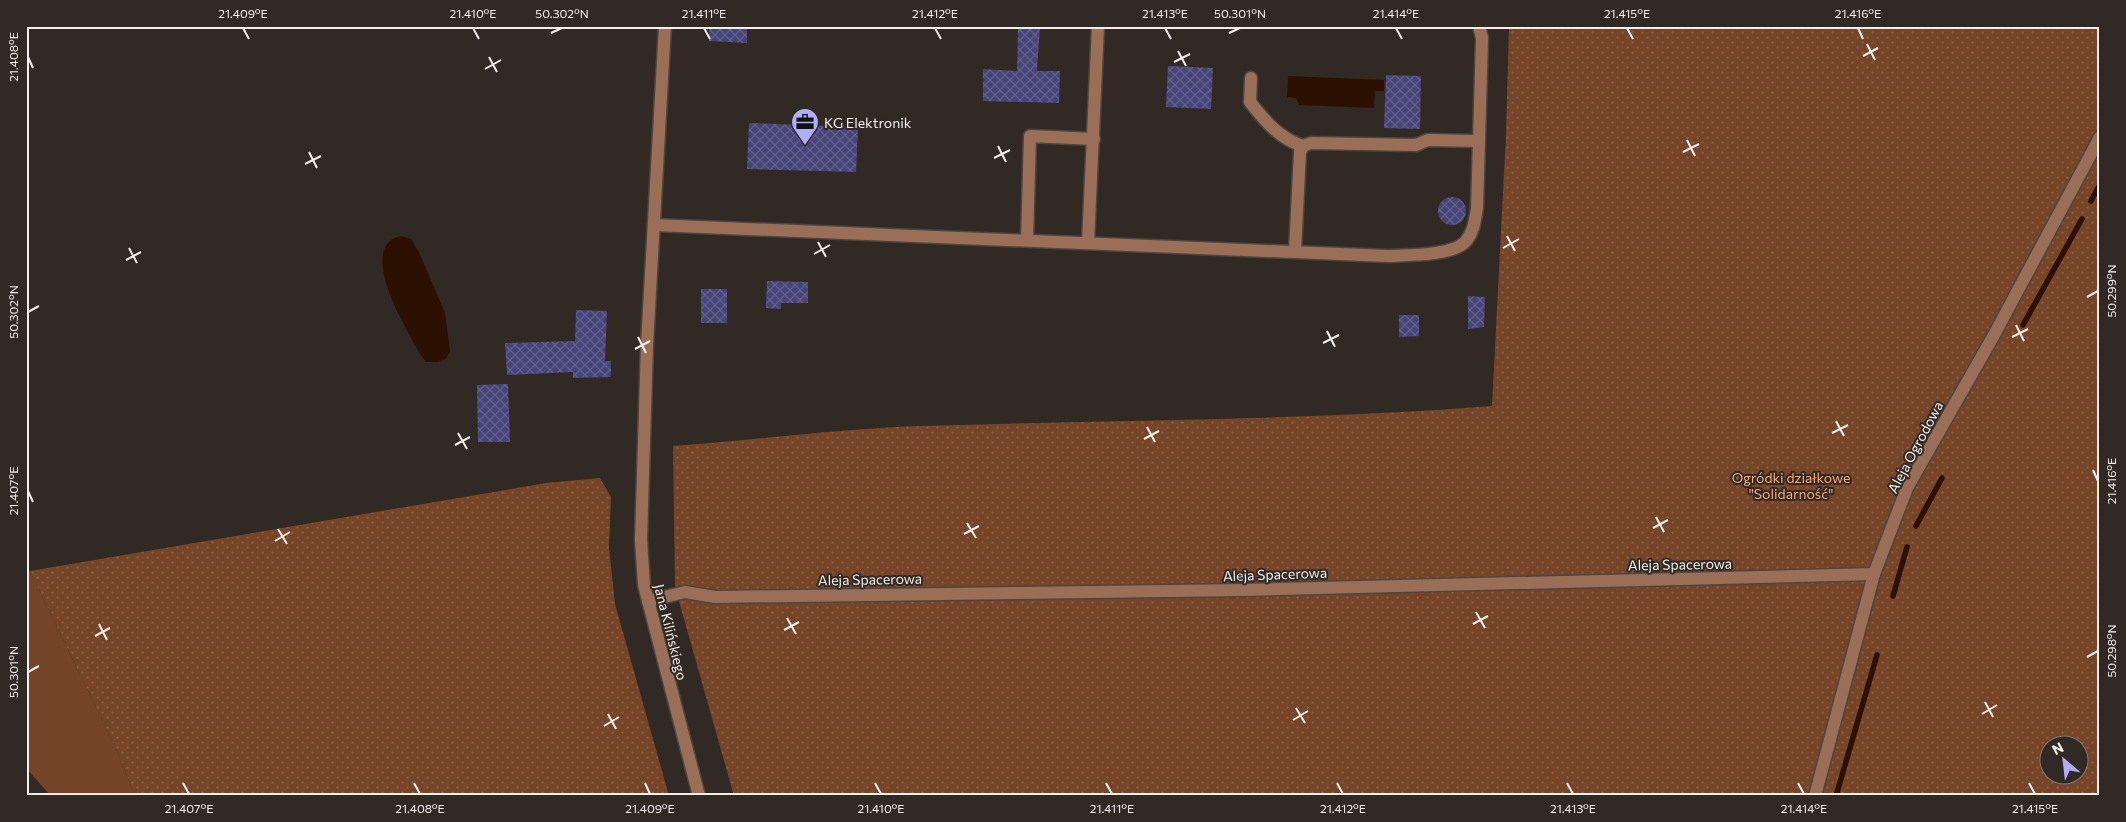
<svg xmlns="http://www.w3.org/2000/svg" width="2126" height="822" font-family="Commissioner,sans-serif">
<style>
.grass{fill:#764528}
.park{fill:url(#park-dots);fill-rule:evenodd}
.water{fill:#2c1002}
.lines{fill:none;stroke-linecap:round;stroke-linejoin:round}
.stream{stroke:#2c1002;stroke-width:5.5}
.building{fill:url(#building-cross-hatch)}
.minor-casing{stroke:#4c4540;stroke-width:15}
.minor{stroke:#9a6e57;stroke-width:12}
.ticks{fill:none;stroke:#f4eeeb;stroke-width:2}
.labels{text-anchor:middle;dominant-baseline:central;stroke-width:4;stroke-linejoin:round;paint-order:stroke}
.poi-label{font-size:14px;fill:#f4eeeb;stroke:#312924;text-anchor:start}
.street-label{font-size:14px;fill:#f4eeeb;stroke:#312924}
.park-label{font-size:14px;fill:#fda97a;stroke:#312924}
.neatline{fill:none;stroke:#f4eeeb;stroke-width:2}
.ticks-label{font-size:12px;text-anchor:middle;fill:#f4eeeb}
</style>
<defs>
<pattern id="park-dots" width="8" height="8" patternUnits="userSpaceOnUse" patternTransform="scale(1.25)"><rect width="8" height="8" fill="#764528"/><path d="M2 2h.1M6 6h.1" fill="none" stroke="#8a6047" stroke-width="1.8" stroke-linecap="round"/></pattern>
<pattern id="building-cross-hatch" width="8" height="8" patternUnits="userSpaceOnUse" patternTransform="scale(1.25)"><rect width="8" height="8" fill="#474479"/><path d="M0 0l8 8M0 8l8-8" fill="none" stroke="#625f8c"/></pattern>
</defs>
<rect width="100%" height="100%" fill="#312924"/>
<!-- grass -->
<path class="grass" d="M 26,569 L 30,571 L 118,753 L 135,796 L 51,796 L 26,768 Z"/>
<!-- park -->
<g class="park">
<path d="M 1509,26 L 2100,26 L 2100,796 L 734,796 L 675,587 L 673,446 C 755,440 837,429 920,426 C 1111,420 1302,421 1492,406 L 1506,134 ZM 2048,744 L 2078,744 L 2078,774 L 2048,774 Z"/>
<path d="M 600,478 L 611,497 L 609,548 L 615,604 L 669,796 L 135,796 L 118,753 L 30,571 L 546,483 Z"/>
</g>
<!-- water -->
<g class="water">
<path d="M 1288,76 L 1384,80 L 1384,91 L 1375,91 L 1374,108 L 1299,105 L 1296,98 L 1287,97 Z"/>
<path d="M 401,236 L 411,239 L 419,252 L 445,313 L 450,351 L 446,359 L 437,362 L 426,362 L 420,354 C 408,331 364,262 391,240 C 393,238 398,237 401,236 Z"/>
</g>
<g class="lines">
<!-- stream -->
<g class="stream">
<path d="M 2091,201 L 2100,184"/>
<path d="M 2023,325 L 2082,219"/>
<path d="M 1916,526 L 1942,478"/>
<path d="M 1893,596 L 1907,547"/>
<path d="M 1836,796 L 1877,655"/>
</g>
</g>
<!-- building -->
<g class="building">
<path d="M 709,26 L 747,26 L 747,43 L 709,41 Z"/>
<path d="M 1018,26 L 1040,26 L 1037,71 L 1060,71 L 1059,103 L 983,101 L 983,69 L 1017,71 Z"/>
<path d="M 1168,66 L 1213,68 L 1211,109 L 1166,107 Z"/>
<path d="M 1386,75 L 1421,76 L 1420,129 L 1384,128 Z"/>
<path d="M 749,123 L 858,127 L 856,172 L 747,169 Z"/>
<circle cx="1452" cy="211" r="14"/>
<path d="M 767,281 L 808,282 L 808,303 L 781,303 L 781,309 L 766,308 Z"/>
<rect x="701" y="289" width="26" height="34"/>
<path d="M 1468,296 L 1485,297 L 1484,327 L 1468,329 Z"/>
<path d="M 576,310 L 607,311 L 605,361 L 611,361 L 611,377 L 573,378 L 573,372 L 507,375 L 505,343 L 575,341 Z"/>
<path d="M 1399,315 L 1419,315 L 1419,336 L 1399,337 Z"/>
<path d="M 508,384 L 510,442 L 478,442 L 477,385 Z"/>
</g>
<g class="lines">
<defs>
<g id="minor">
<path d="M 665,26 L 647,345 L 641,540 L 644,585 L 699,796"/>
<path d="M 1251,78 L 1250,102 C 1265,121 1280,139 1303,146"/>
<path d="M 654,225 L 1387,256 C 1406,255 1454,256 1466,241 C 1474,232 1475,219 1477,208 L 1482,38 L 1479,26"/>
<path d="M 1027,240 L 1030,136 L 1094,139"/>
<path d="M 1088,243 L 1098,26"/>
<path d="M 1295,251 L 1300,152 L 1303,146 L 1311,143 L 1416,145 L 1428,140 L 1477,141"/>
<path d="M 648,601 L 685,592 L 715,597 L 1244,590 L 1874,574"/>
<path d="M 1815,796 L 1874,574 L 1907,488 L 1994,335 L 2100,137"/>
</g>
</defs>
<!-- minor casing -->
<use href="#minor" class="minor-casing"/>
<!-- minor -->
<use href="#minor" class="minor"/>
</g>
<!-- ticks -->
<path class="ticks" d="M 243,28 L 249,39M 473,28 L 479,39M 704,28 L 710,39M 935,28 L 941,39M 1165,28 L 1171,39M 1396,28 L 1402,39M 1627,28 L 1633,39M 1858,28 L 1863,39M 551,33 L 562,28M 1229,33 L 1240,28M 1867,44 L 1875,60M 1178,51 L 1186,66M 1863,56 L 1878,48M 28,57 L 33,68M 489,57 L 497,72M 1174,62 L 1190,54M 485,69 L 501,60M 1687,140 L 1695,156M 998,146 L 1006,162M 309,152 L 317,168M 1683,152 L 1699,144M 994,158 L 1010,150M 305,164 L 321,156M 1507,236 L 1515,251M 818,242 L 826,257M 129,248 L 137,263M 1503,248 L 1519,239M 814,254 L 830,245M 126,260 L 141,252M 2087,297 L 2098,291M 28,312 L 39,306M 2016,325 L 2024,341M 1327,331 L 1335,347M 638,337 L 646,353M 2012,337 L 2028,329M 1323,343 L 1339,335M 635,349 L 650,341M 1836,421 L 1844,436M 1147,427 L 1155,442M 458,433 L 467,449M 1832,433 L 1848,425M 1144,439 L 1159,431M 455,445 L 470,437M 2093,470 L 2098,481M 28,491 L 33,502M 1656,517 L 1664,532M 967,523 L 976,538M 1653,528 L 1668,520M 278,529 L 287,544M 964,534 L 979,526M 275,541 L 290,532M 1476,612 L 1485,628M 787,618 L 796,634M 99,624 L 107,640M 1473,624 L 1488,616M 784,630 L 799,622M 95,636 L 110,628M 2087,657 L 2098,651M 28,672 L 39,666M 1985,702 L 1993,717M 1296,708 L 1305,723M 608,714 L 616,729M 1982,714 L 1997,705M 1293,720 L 1308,711M 604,726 L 619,717M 183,783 L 189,794M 414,783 L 420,794M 645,783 L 650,794M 875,783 L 881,794M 1106,783 L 1112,794M 1337,783 L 1343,794M 1567,783 L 1573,794M 1798,783 L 1804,794M 2029,783 L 2035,794"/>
<!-- icons -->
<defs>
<symbol id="office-pin" viewBox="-11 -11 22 30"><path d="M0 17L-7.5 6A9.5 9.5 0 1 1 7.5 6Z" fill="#b0aefa" stroke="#312924"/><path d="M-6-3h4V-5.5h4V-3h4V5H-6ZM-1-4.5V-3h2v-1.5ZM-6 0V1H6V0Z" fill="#111"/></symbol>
</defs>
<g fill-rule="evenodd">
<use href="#office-pin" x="789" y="106" width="32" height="43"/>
</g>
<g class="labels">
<!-- poi labels -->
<g class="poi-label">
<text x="824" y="122">KG Elektronik</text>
</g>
<!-- street labels -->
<g class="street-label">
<text transform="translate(1915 447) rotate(-62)">Aleja Ogrodowa</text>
<text transform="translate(1680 564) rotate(-1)">Aleja Spacerowa</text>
<text transform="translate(1275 574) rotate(-2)">Aleja Spacerowa</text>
<text transform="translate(870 579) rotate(-1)">Aleja Spacerowa</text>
<text transform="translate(671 632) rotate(76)">Jana Kilińskiego</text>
</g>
<!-- park labels -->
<g class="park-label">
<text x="1791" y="477">Ogródki działkowe<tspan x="1791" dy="16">"Solidarność"</tspan></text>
</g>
</g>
<!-- border -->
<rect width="2126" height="822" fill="none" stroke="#312924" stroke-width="55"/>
<!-- north arrow -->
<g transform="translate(2064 760) rotate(332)"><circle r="24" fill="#312924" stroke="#7f7874"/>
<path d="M0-4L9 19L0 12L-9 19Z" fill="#b0aefa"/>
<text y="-8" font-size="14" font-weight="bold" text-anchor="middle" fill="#f4eeeb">N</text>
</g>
<rect x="28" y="28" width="2070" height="766" class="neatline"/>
<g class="ticks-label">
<text x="243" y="18">21.409°E</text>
<text x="473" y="18">21.410°E</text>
<text x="562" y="18">50.302°N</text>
<text x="704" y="18">21.411°E</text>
<text x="935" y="18">21.412°E</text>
<text x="1165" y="18">21.413°E</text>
<text x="1240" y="18">50.301°N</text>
<text x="1396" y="18">21.414°E</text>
<text x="1627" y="18">21.415°E</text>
<text x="1858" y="18">21.416°E</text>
<text transform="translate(14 57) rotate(-90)" y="4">21.408°E</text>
<text transform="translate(2112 291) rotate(-90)" y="4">50.299°N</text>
<text transform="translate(14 312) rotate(-90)" y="4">50.302°N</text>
<text transform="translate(2112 481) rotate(-90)" y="4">21.416°E</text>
<text transform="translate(14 491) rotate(-90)" y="4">21.407°E</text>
<text transform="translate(2112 651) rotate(-90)" y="4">50.298°N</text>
<text transform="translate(14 672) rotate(-90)" y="4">50.301°N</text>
<text x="189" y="813">21.407°E</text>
<text x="420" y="813">21.408°E</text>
<text x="650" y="813">21.409°E</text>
<text x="881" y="813">21.410°E</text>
<text x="1112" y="813">21.411°E</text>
<text x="1343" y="813">21.412°E</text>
<text x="1573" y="813">21.413°E</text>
<text x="1804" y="813">21.414°E</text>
<text x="2035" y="813">21.415°E</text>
</g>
</svg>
